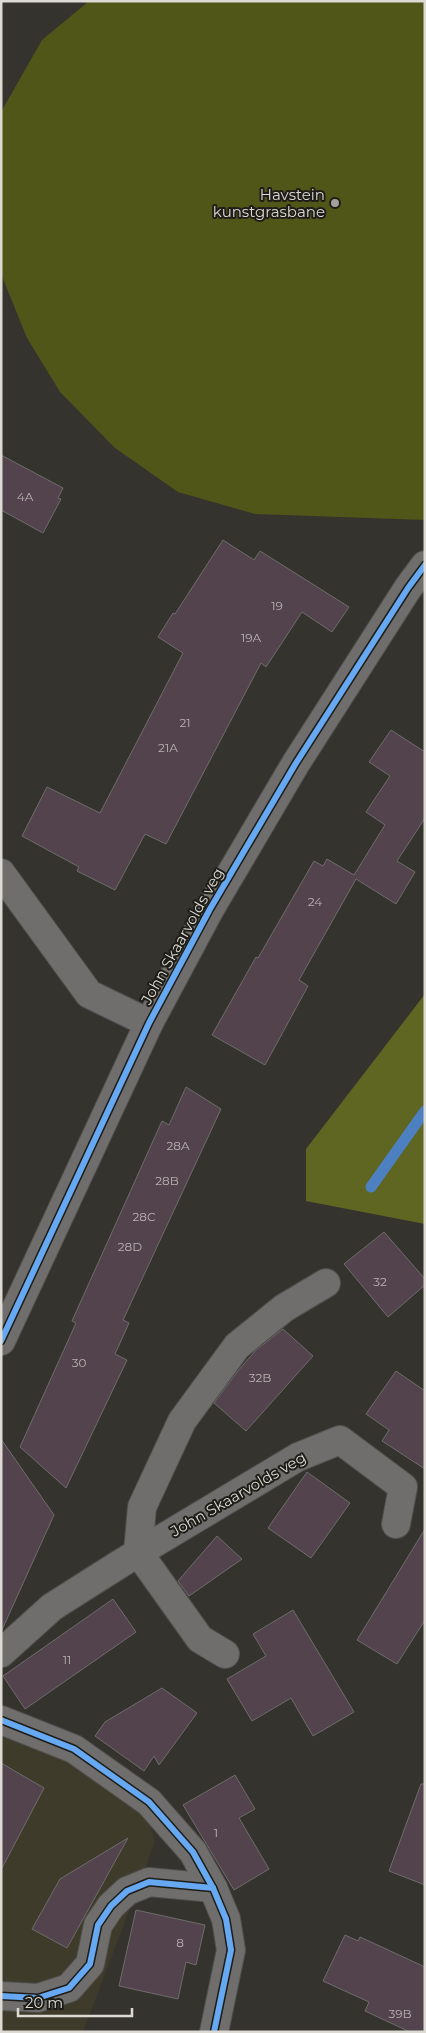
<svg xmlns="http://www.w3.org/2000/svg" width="426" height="2033" font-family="Montserrat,sans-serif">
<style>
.built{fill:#3e3b2b}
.green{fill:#505518}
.forest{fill:#5f6622}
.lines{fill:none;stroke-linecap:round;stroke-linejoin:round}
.stream{stroke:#4d80c1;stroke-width:11}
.building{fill:#52434c;stroke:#6f6c6c}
.minor-casing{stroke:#51504d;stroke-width:30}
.minor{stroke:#706e6d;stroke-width:28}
.cycleway-casing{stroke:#1e1d18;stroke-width:9}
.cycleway{stroke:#66a8f1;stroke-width:6}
.poi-dot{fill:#a1a099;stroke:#1e1d18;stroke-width:2}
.labels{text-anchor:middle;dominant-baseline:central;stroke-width:4;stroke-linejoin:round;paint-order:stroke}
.number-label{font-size:12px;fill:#bab4b1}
.poi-label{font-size:15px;fill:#dcdad3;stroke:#1e1d18;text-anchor:end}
.street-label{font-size:15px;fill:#dcdad3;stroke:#1e1d18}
</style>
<rect width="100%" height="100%" fill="#34332e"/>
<!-- built -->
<path class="built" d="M 1,1707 L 145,1808 L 155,1842 L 83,2032 L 1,2032 Z"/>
<!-- green -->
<path class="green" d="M 89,1 L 425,1 L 425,520 L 255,514 L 178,492 L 115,448 L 60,392 L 27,338 L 1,274 L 1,112 L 42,40 Z"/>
<!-- forest -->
<path class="forest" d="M 425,994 L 425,1224 L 306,1201 L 306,1149 Z"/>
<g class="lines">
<!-- stream -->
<path class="stream" d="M 371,1187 L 425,1111"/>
</g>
<!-- building -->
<g class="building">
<path d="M 1,455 L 63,488 L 58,498 L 61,499 L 43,533 L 1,510 Z"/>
<path d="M 223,540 L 254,560 L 260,551 L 349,607 L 332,632 L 302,612 L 266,667 L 261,663 L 166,844 L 145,834 L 115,890 L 77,871 L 79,867 L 22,836 L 47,787 L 100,813 L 183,653 L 158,637 L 173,613 L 175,614 Z"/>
<path d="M 391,730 L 425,752 L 425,818 L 397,861 L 415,872 L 396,904 L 356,879 L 299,980 L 308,986 L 265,1065 L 212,1035 L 256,957 L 258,958 L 314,861 L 323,866 L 327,859 L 354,875 L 385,825 L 366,812 L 390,776 L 369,762 Z"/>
<path d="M 186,1087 L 221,1109 L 123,1320 L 129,1323 L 115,1354 L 127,1360 L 66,1488 L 20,1447 L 76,1323 L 72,1321 L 162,1121 L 169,1125 Z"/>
<path d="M 384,1232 L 425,1279 L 425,1285 L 388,1317 L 344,1264 Z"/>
<path d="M 283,1329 L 313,1356 L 246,1431 L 214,1403 L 237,1372 L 256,1350 Z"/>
<path d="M 396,1371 L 425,1391 L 425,1469 L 382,1441 L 389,1430 L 366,1414 Z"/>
<path d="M 1,1439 L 54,1515 L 1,1632 Z"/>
<path d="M 307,1472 L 350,1503 L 311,1558 L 268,1528 Z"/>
<path d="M 425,1529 L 425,1620 L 397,1664 L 357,1640 Z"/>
<path d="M 217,1536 L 242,1559 L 189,1596 L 178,1581 Z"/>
<path d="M 113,1599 L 136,1632 L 25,1709 L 3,1676 Z"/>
<path d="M 293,1610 L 354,1712 L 313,1736 L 291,1698 L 252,1721 L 227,1679 L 266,1656 L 253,1634 Z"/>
<path d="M 162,1688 L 197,1713 L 159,1765 L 154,1756 L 144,1771 L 95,1736 L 105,1722 Z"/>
<path d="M 1,1763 L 44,1788 L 1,1870 Z"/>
<path d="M 235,1775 L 255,1809 L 239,1818 L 269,1869 L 234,1890 L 183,1805 Z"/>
<path d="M 421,1784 L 425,1784 L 425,1885 L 389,1871 Z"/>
<path d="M 128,1838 L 67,1948 L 32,1929 L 60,1879 Z"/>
<path d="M 136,1910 L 205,1925 L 196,1965 L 186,1962 L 178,1999 L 119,1986 Z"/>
<path d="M 345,1935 L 358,1941 L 360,1937 L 425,1967 L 425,2032 L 410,2032 L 365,2011 L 369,2002 L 323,1981 Z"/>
</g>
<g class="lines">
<defs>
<g id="minor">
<path d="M 1,873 L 89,994 L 149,1023"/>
<path d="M 1,1341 L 149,1023 L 210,909 L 296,763 L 408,588 L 425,565"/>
<path d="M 1,1653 L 52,1607 L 123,1562 L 298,1457 L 340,1440 L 403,1487 L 396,1524"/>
<path d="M 225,1654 L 200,1639 L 138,1552 L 142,1507 L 182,1421 L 237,1346 L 284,1308 L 326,1283"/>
<path d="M 1,1720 L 74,1749 L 149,1802 L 193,1852 L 213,1888 L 226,1919 L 231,1950 L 214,2032"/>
<path d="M 1,1996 L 38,1998 L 69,1988 L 90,1964 L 98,1925 L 111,1906 L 127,1891 L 149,1882 L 213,1888"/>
</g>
</defs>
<!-- minor casing -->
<use href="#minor" class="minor-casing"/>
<!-- minor -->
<use href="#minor" class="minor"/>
<defs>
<g id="cycleway">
<path d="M 1,1341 L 149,1023 L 210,909 L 296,763 L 408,588 L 425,565"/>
<path d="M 1,1720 L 74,1749 L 149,1802 L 193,1852 L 213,1888 L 226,1919 L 231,1950 L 214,2032"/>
<path d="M 1,1996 L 38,1998 L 69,1988 L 90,1964 L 98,1925 L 111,1906 L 127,1891 L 149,1882 L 213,1888"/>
</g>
</defs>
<!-- cycleway casing -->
<use href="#cycleway" class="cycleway-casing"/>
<!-- cycleway -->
<use href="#cycleway" class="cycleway"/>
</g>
<!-- markers -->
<circle class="poi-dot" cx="335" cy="203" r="5"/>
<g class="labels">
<!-- number labels -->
<g class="number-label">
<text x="25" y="496">4A</text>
<text x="277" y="605">19</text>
<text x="251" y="637">19A</text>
<text x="185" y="722">21</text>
<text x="168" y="747">21A</text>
<text x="315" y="901">24</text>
<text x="178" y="1145">28A</text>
<text x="167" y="1180">28B</text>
<text x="144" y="1216">28C</text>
<text x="130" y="1246">28D</text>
<text x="380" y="1281">32</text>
<text x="79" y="1362">30</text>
<text x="260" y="1377">32B</text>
<text x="67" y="1659">11</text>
<text x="216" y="1832">1</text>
<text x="180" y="1942">8</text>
<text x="400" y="2013">39B</text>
</g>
<!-- poi labels -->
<g class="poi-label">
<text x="325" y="194">Havstein<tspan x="325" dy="17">kunstgrasbane</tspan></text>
</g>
<!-- street labels -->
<g class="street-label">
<text transform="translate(182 936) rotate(-61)">John Skaarvolds veg</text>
<text transform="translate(238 1494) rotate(-30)">John Skaarvolds veg</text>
</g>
</g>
<!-- border -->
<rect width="426" height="2033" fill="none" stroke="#dcdad3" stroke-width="5"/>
<!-- scale -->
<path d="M18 2008v8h114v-8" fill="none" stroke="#dcdad3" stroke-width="2.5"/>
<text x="25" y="2008" font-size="15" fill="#dcdad3" stroke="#1e1d18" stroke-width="4" paint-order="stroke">20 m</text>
</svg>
